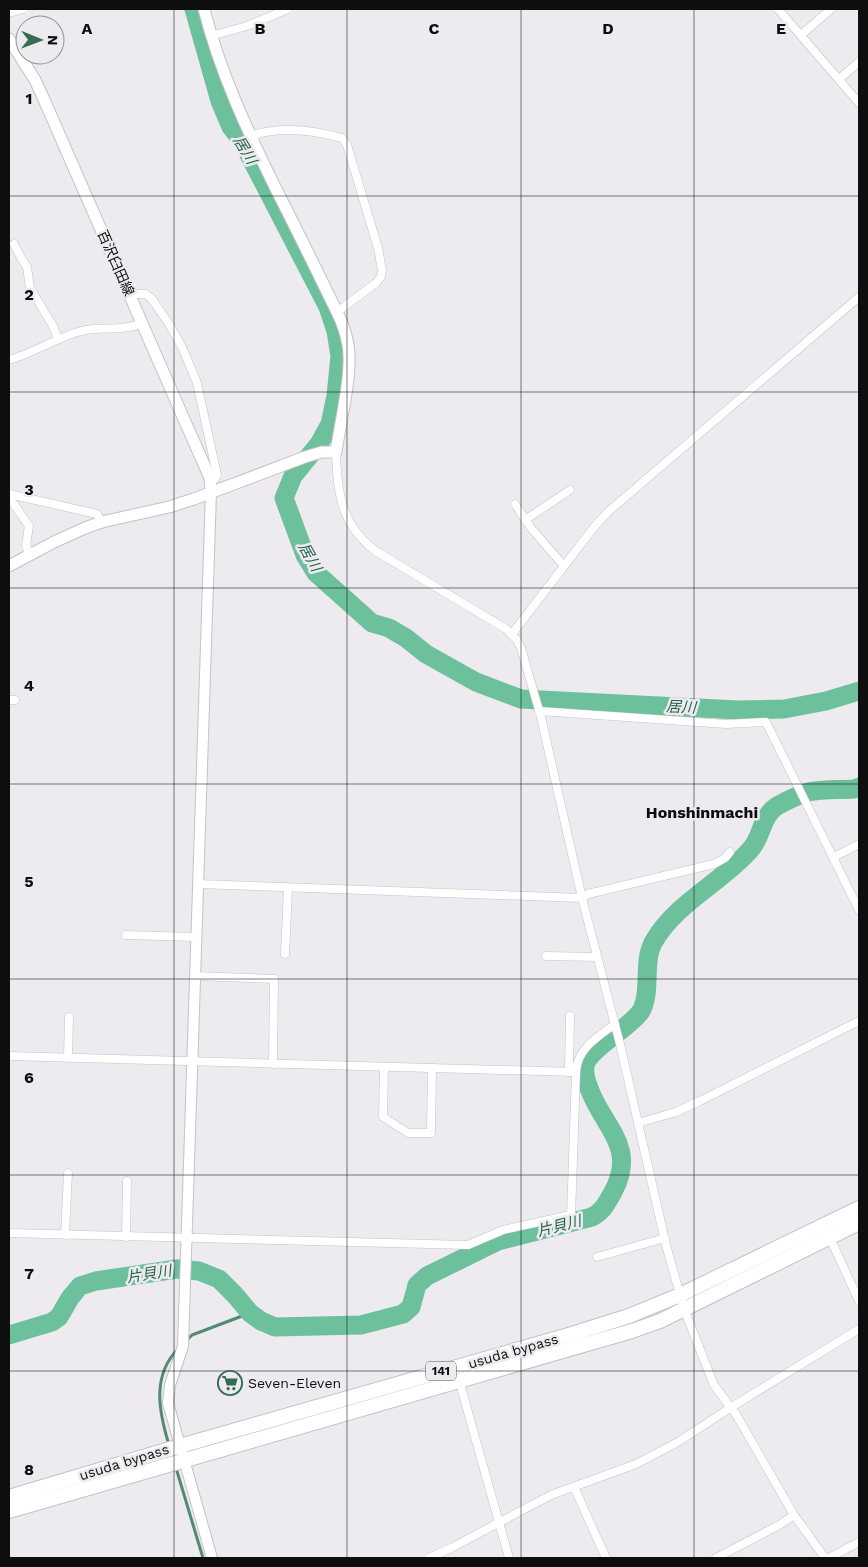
<svg xmlns="http://www.w3.org/2000/svg" width="868" height="1567" font-family="'Work Sans','Noto Sans JP',sans-serif">
<style>
.lines{fill:none;stroke-linecap:round;stroke-linejoin:round}
.stream{stroke:#518b72;stroke-width:3}
.river{stroke:#6dc09c;stroke-width:19}
.minor-casing{stroke:#c4c2c6;stroke-width:9}
.tertiary-casing{stroke:#c4c2c6;stroke-width:12}
.secondary-casing{stroke:#c4c2c6;stroke-width:13}
.trunk-casing{stroke:#c4c2c6;stroke-width:16}
.minor{stroke:#fff;stroke-width:8}
.tertiary{stroke:#fff;stroke-width:10}
.secondary{stroke:#fff;stroke-width:11}
.trunk{stroke:#fff;stroke-width:14}
.grid{fill:none;stroke:#0f0e0f;stroke-width:1;stroke-opacity:0.55}
.labels{text-anchor:middle;dominant-baseline:central;stroke-width:5;stroke-linejoin:round;paint-order:stroke}
.shield{fill:#edebef;stroke:#525052;stroke-width:1}
.shield-label{font-size:12px;font-weight:bold;fill:#0f0e0f}
.street-label{font-size:14px;fill:#0f0e0f;stroke:#edebef}
.poi-label{font-size:14px;fill:#0f0e0f;stroke:#edebef;text-anchor:start}
.water-label{font-size:15px;font-style:italic;fill:#24634a;stroke:#edebef}
.quarter-label{font-size:16px;font-weight:bold;fill:#0f0e0f;stroke:#edebef}
.grid-label{font-size:16px;text-anchor:middle;font-weight:bold;fill:#0f0e0f;stroke:#edebef;stroke-width:5;stroke-linejoin:round;paint-order:stroke}
</style>
<rect width="100%" height="100%" fill="#edebef"/>
<g class="lines">
<!-- stream -->
<g class="stream">
<path d="M 187,1340 L 192,1335 L 250,1313"/>
<path d="M 169,1445 C 159,1412 151,1375 179,1348"/>
<path d="M 176,1468 L 203,1558"/>
</g>
<!-- river -->
<g class="river">
<path d="M 194,9 L 220,101 L 231,127 L 242,141 L 328,307 L 336,331 L 340,356 L 336,396 L 330,424 L 319,444 L 293,476 L 284,498 L 305,555 L 316,573 L 372,623 L 389,628 L 406,638 L 426,654 L 476,682 L 521,699 L 738,710 L 784,709 L 826,701 L 859,691"/>
<path d="M 9,1335 L 52,1322 L 59,1317 L 70,1298 L 80,1286 L 96,1281 L 177,1269 L 199,1271 L 219,1279 L 235,1295 L 250,1313 L 261,1321 L 275,1327 L 361,1325 L 403,1314 L 411,1307 L 417,1285 L 427,1276 L 498,1241 L 592,1217 C 604,1210 606,1204 613,1192 C 638,1146 602,1126 589,1088 C 586,1081 584,1073 585,1066 C 587,1050 630,1028 641,1011 C 652,992 642,961 654,941 C 677,902 721,883 750,850 C 762,838 761,816 777,806 C 786,801 799,795 808,792 C 822,789 839,790 854,789 L 859,787"/>
</g>
<defs>
<g id="minor">
<path d="M 778,9 L 859,103"/>
<path d="M 9,13 L 23,9"/>
<path d="M 801,35 L 831,9"/>
<path d="M 211,36 L 247,26 L 288,9"/>
<path d="M 839,79 L 859,62"/>
<path d="M 250,136 C 279,126 313,130 342,138 L 347,145 L 378,248 L 382,270 L 381,277 L 376,283 L 337,312"/>
<path d="M 14,244 L 21,258 L 27,267 L 30,288 L 53,326 L 58,339"/>
<path d="M 130,294 L 146,294 L 152,299 L 169,324 L 182,347 L 197,383 L 217,475 L 215,479 L 210,481"/>
<path d="M 9,360 C 34,353 56,338 81,331 C 102,326 120,332 143,323"/>
<path d="M 336,452 C 337,492 341,524 374,550 L 506,629 L 517,640 L 521,648 L 541,717 L 582,898 L 620,1044 L 666,1245 L 684,1309 L 714,1385 L 737,1416 L 794,1515 L 825,1558"/>
<path d="M 9,494 L 97,514 L 102,522"/>
<path d="M 9,497 L 29,526 L 26,545 L 29,555"/>
<path d="M 515,504 L 531,528 L 564,566"/>
<path d="M 525,520 L 570,490"/>
<path d="M 512,634 L 594,527 L 609,511 L 859,297"/>
<path d="M 9,700 L 15,700"/>
<path d="M 539,711 L 726,724 L 766,722 L 859,910"/>
<path d="M 834,857 L 859,844"/>
<path d="M 198,884 L 582,898 L 588,894 L 714,864 L 725,858 L 730,852"/>
<path d="M 126,935 L 197,937"/>
<path d="M 285,954 L 288,888"/>
<path d="M 546,956 L 597,957"/>
<path d="M 195,976 L 274,979 L 273,1064"/>
<path d="M 9,1056 L 576,1072 C 577,1049 597,1037 615,1024"/>
<path d="M 68,1058 L 69,1017"/>
<path d="M 384,1067 L 383,1117 L 408,1133 L 431,1133 L 432,1068"/>
<path d="M 569,1072 L 570,1016"/>
<path d="M 638,1123 L 676,1112 L 700,1101 L 859,1021"/>
<path d="M 9,1233 L 468,1245 L 503,1230 L 571,1215 L 576,1072"/>
<path d="M 65,1235 L 68,1173"/>
<path d="M 126,1237 L 127,1181"/>
<path d="M 830,1238 L 859,1301"/>
<path d="M 597,1257 L 665,1238"/>
<path d="M 459,1380 L 509,1558"/>
<path d="M 574,1487 L 606,1558"/>
<path d="M 429,1558 L 453,1547 L 551,1495 L 636,1464 L 678,1442 L 730,1408 L 859,1329"/>
<path d="M 716,1558 L 781,1524 L 794,1515"/>
<path d="M 829,1558 L 859,1542"/>
</g>
<path id="tertiary" d="M 211,492 L 183,1346 L 170,1385 L 168,1403 L 212,1558"/>
<g id="secondary">
<path d="M 9,39 L 35,80 L 42,95 L 187,426 L 210,478 L 211,492"/>
<path d="M 9,566 L 54,542 L 85,528 L 102,522 L 169,507 L 194,499 L 305,457 L 322,452 L 336,452 C 340,423 353,372 348,345 C 346,333 342,322 337,312 C 317,271 297,230 276,189 C 247,130 220,72 204,9"/>
</g>
<g id="trunk">
<path d="M 9,1497 L 180,1446 L 572,1334 L 629,1316 L 680,1295 L 859,1208"/>
<path d="M 9,1511 L 632,1331 L 660,1321 L 859,1223"/>
</g>
</defs>
<!-- minor casing -->
<use href="#minor" class="minor-casing"/>
<!-- tertiary casing -->
<use href="#tertiary" class="tertiary-casing"/>
<!-- secondary casing -->
<use href="#secondary" class="secondary-casing"/>
<!-- trunk casing -->
<use href="#trunk" class="trunk-casing"/>
<!-- minor -->
<use href="#minor" class="minor"/>
<!-- tertiary -->
<use href="#tertiary" class="tertiary"/>
<!-- secondary -->
<use href="#secondary" class="secondary"/>
<!-- trunk -->
<use href="#trunk" class="trunk"/>
</g>
<!-- grid -->
<path class="grid" d="M 174,9 L 174,1558M 347,9 L 347,1558M 521,9 L 521,1558M 694,9 L 694,1558M 9,196 L 859,196M 9,392 L 859,392M 9,588 L 859,588M 9,784 L 859,784M 9,979 L 859,979M 9,1175 L 859,1175M 9,1371 L 859,1371"/>
<!-- icons -->
<defs>
<symbol id="supermarket-ring" viewBox="-11 -11 22 22"><circle r="9.5" fill="#edebef" stroke="#346c54" stroke-width="1.5"/><path d="M-6-5.5h2.5l.6 2H6L4.5 2H-2.5L-4.4-4H-6ZM-1.5 3.2a1.3 1.3 0 1 0 .1 0ZM3 3.2a1.3 1.3 0 1 0 .1 0Z" fill="#346c54"/></symbol>
</defs>
<g fill-rule="evenodd">
<use href="#supermarket-ring" x="216" y="1369" width="28" height="28"/>
</g>
<g class="labels">
<!-- shield labels -->
<rect class="shield" x="426" y="1361.5" width="30" height="19" rx="4"/>
<g class="shield-label">
<text x="441" y="1371">141</text>
</g>
<!-- street labels -->
<g class="street-label">
<text transform="translate(116 263) rotate(66)">百沢臼田線</text>
<text transform="translate(513 1351) rotate(-16)">usuda bypass</text>
<text transform="translate(124 1462) rotate(-17)">usuda bypass</text>
</g>
<!-- poi labels -->
<g class="poi-label">
<text x="248" y="1383">Seven-Eleven</text>
</g>
<!-- water labels -->
<g class="water-label">
<text transform="translate(245 150) rotate(59)">居川</text>
<text transform="translate(310 557) rotate(61)">居川</text>
<text transform="translate(681 707) rotate(3)">居川</text>
<text transform="translate(559 1226) rotate(-14)">片貝川</text>
<text transform="translate(149 1274) rotate(-9)">片貝川</text>
</g>
<!-- quarter labels -->
<g class="quarter-label">
<text x="702" y="812">Honshinmachi</text>
</g>
</g>
<g class="grid-label">
<text x="87" y="34">A</text>
<text x="260" y="34">B</text>
<text x="434" y="34">C</text>
<text x="608" y="34">D</text>
<text x="781" y="34">E</text>
<text x="29" y="104">1</text>
<text x="29" y="300">2</text>
<text x="29" y="495">3</text>
<text x="29" y="691">4</text>
<text x="29" y="887">5</text>
<text x="29" y="1083">6</text>
<text x="29" y="1279">7</text>
<text x="29" y="1475">8</text>
</g>
<!-- border -->
<rect width="868" height="1567" fill="none" stroke="#0f0e0f" stroke-width="20"/>
<!-- north arrow -->
<g transform="translate(40 40) rotate(91)"><circle r="24" fill="#edebef" stroke="#949395"/>
<path d="M0-4L9 19L0 12L-9 19Z" fill="#346c54"/>
<text y="-8" font-size="14" font-weight="bold" text-anchor="middle" fill="#0f0e0f">N</text>
</g>
</svg>
